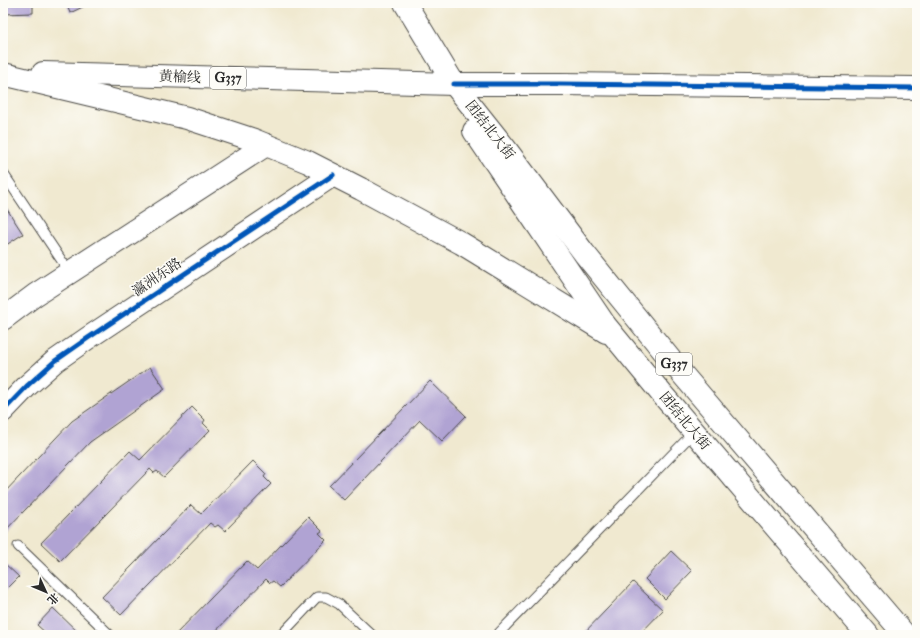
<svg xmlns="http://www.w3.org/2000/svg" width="920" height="638" font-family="'IM FELL Double Pica','Noto Serif SC',serif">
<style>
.building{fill:#b0a3d3}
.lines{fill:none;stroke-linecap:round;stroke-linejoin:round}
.lane-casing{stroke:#494844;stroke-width:11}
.secondary-casing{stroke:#494844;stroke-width:24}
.highway-casing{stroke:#494844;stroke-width:24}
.lane{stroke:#fff;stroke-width:9}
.secondary{stroke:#fff;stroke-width:22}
.highway{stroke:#fff;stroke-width:22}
.cycleway-casing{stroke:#fdfcf7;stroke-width:8}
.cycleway{stroke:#0057b8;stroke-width:5}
.labels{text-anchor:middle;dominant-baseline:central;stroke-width:3;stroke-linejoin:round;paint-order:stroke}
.shield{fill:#fdfcf7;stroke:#6a6a68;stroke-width:1}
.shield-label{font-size:13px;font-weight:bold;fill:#2b2b2b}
.street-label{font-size:14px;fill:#2b2b2b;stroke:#fdfcf7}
</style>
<rect width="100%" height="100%" fill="#fdfcf7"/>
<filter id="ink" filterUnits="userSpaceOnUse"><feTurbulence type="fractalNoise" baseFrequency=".025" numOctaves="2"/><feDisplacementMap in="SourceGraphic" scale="8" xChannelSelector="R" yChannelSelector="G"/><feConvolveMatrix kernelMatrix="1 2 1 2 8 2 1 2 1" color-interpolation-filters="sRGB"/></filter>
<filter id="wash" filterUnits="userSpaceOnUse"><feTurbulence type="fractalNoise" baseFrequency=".012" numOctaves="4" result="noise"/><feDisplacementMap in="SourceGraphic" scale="16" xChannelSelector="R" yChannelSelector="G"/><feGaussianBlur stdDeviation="0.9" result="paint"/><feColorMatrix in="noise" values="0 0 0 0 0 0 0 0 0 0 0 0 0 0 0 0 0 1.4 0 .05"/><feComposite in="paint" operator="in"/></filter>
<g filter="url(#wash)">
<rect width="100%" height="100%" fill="#f0e9d0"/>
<g id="blocks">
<!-- building -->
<g class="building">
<path d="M 3,3 L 33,3 L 33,13 L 3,14 Z"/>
<path d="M 66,3 L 91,3 L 70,13 Z"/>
<path d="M 3,203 L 23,234 L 3,247 Z"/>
<path d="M 150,367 L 165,389 L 90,442 L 3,533 L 3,494 L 72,421 Z"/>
<path d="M 430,381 L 466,416 L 442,441 L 420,420 L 344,500 L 329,486 Z"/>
<path d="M 192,407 L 205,420 L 203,423 L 210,430 L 164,477 L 157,471 L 154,473 L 150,469 L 60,561 L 41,543 L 130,451 L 140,460 Z"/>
<path d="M 253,461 L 266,474 L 264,477 L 271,484 L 225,531 L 218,525 L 215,527 L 210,523 L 121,615 L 102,597 L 191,505 L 201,514 Z"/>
<path d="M 308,517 L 322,531 L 319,533 L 326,540 L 280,587 L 273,581 L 270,583 L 266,579 L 212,635 L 175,635 L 247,561 L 257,570 Z"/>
<path d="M 671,551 L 692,571 L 665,599 L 645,579 Z"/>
<path d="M 3,562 L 19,577 L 3,593 Z"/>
<path d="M 633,582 L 663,610 L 639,635 L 582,635 Z"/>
<path d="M 53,608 L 81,635 L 48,635 L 37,625 Z"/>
</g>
</g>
</g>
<g filter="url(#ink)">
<use href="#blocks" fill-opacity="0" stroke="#494844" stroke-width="1"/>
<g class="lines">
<defs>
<g id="lane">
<path d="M 3,173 L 70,273"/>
<path d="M 18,546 L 110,635"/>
<path d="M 281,635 L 317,597 L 326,597 L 339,604 L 372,635"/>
<path d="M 497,635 L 694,432"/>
</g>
<g id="secondary">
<path d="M 454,84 L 560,84 L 917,88"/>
<path d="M 3,319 L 35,295 L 266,145"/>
<path d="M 3,411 L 28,385 L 55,361 L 88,338 L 333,175"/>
</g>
<g id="highway">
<path d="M 405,3 L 454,84 L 505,148 L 584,253 L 683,375 L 905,635"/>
<path d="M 43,73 L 454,84"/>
<path d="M 3,74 L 187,118 L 254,140 L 308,162 L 361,189 L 461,243 L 606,332"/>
<path d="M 474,131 L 605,325 L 661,393 L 868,635"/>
</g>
</defs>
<!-- lane casing -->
<use href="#lane" class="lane-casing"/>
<!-- secondary casing -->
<use href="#secondary" class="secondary-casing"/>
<!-- highway casing -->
<use href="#highway" class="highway-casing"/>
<!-- lane -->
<use href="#lane" class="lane"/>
<!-- secondary -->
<use href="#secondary" class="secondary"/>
<!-- highway -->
<use href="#highway" class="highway"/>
<defs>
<g id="cycleway">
<path d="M 454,84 L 560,84 L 917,88"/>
<path d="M 3,411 L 28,385 L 55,361 L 88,338 L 333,175"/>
</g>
</defs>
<!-- cycleway casing -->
<use href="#cycleway" class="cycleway-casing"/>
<!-- cycleway -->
<use href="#cycleway" class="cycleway"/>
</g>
</g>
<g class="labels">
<!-- shield labels -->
<g class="shield">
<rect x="210" y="67" width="36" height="22" rx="3"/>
<rect x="656" y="353" width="36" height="22" rx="3"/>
</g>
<g class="shield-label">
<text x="228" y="78">G337</text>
<text x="674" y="364">G337</text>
</g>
<!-- street labels -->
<g class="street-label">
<text transform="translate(180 77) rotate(2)">黄榆线</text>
<text transform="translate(490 130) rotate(52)">团结北大街</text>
<text transform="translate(157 277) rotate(-34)">瀛洲东路</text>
<text transform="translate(685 421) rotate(50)">团结北大街</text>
</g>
</g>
<!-- margin -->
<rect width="920" height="638" fill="none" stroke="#fdfcf7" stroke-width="16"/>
<!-- north arrow -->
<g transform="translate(46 592) rotate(134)" stroke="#fdfcf7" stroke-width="3" paint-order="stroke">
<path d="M0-3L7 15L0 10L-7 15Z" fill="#2b2b2b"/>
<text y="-6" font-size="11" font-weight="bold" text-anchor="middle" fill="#2b2b2b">北</text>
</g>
</svg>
